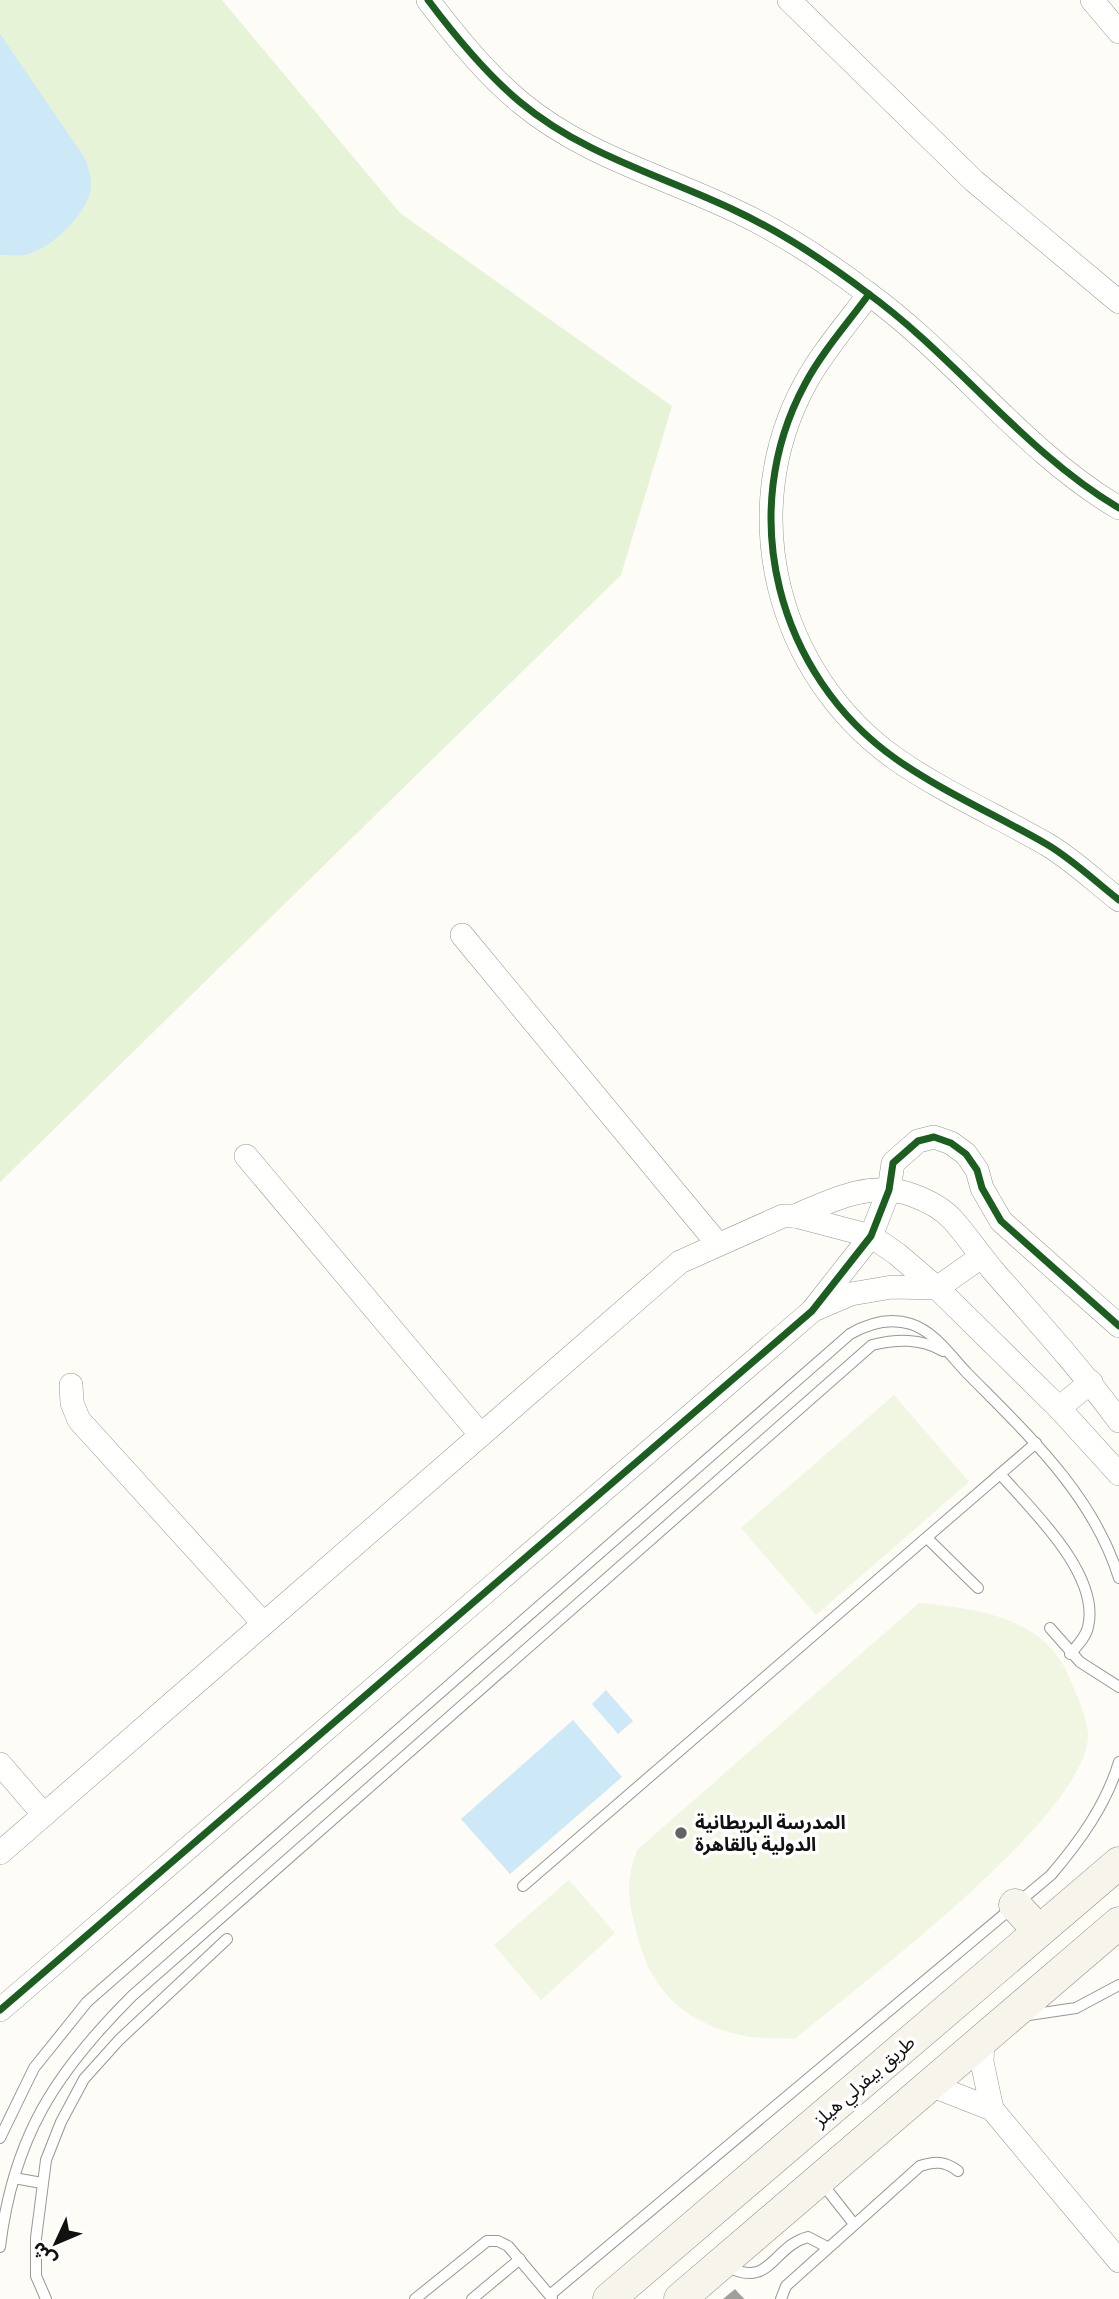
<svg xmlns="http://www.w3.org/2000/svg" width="1119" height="2299" font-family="Bitter,'Noto Sans Arabic',serif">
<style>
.green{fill:#e7f3d7}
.pitch{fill:#f0f6e1}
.water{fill:#cde8f7}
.building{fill:#a19f9c;filter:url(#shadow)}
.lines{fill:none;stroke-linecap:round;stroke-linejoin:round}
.lane-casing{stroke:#979795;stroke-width:12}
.street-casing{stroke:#979795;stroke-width:24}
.secondary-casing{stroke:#8e8d8b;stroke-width:33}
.lane{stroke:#fffffe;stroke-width:10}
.street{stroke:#fffffe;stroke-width:23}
.secondary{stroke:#f6f4eb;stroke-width:32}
.cycleway-casing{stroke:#fff;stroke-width:11}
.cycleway{stroke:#1b5e20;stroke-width:7}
.poi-dot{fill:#646362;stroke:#fff;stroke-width:2.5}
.labels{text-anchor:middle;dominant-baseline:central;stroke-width:7;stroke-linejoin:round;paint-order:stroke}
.poi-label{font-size:19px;font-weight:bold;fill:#111;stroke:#fff;text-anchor:start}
.street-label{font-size:19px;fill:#111;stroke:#fff}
</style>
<defs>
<filter id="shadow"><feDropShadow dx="6" dy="6" stdDeviation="0" flood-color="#0004"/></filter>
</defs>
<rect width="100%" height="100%" fill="#fdfcf7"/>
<!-- green -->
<path class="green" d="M 0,0 L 222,0 L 400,213 L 672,406 L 621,575 L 0,1182 Z"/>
<!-- pitch -->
<g class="pitch">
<path d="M 894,1395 L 969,1482 L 816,1615 L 741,1528 Z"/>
<path d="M 919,1603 C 979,1609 1045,1617 1070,1679 C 1077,1697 1092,1725 1087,1745 C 1070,1827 864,1981 795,2039 C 776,2038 754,2039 736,2034 C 681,2020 650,1988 637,1934 C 628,1899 625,1884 637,1850 Z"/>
<path d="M 569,1880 L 615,1933 L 541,2000 L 494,1945 Z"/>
</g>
<!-- water -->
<g class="water">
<path d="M 0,34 L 86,160 C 88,169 92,178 91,188 C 87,214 53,247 28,254 C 18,257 9,255 0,255 Z"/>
<path d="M 606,1690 L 633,1721 L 618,1734 L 592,1704 Z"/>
<path d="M 573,1720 L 622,1777 L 510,1874 L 461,1819 Z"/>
</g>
<!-- building -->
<path class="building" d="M 735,2289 L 744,2299 L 723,2299 Z"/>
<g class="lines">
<defs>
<g id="lane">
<path d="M 1000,1474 C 1031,1509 1101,1575 1088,1627 C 1086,1637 1077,1646 1070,1654"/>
<path d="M 927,1538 L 978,1588"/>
<path d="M 1050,1628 L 1080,1662 L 1119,1687"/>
<path d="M 523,1886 L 1036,1443"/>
<path d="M 1022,2016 L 1076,2008 L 1119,1985"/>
<path d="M 0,2138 L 34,2068 L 87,2002 L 850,1334 C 869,1323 889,1317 911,1324 C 935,1332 950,1355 967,1373 C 1026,1433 1093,1494 1119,1578"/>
<path d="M 14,2178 L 42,2183"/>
<path d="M 821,2182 L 854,2224"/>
<path d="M 0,2247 C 13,2137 56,2072 132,1996 L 872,1345 C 897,1339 920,1338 943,1351"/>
<path d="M 724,2265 C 771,2291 771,2247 808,2237 L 827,2247"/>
<path d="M 550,2295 L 1051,1875 C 1080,1841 1106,1805 1119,1762"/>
<path d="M 46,2299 L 36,2276 L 36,2238 L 46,2160 L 61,2122 L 84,2079 L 119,2040 L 227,1939"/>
<path d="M 415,2299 L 487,2241 L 498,2241 L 508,2246 L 552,2298"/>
<path d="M 472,2299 L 520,2259"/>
<path d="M 781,2299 L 786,2286 L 920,2166 C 935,2161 945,2161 958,2171"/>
</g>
<g id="street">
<path d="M 428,0 C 455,36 485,73 520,102 C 583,155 663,176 736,211 C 783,233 825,261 866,292 C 955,356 1025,453 1119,508"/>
<path d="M 789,0 L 974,181 L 1119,302"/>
<path d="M 1092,0 L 1119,32"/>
<path d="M 869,294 C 848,323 822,352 805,384 C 735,513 777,675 896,759 C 943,792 998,816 1048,845 C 1073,860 1096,882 1119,900"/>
<path d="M 462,935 L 717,1243"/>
<path d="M 246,1156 L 480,1434"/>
<path d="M 795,1216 C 832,1200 871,1180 912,1195 C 926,1200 943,1209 953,1220 C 968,1237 981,1257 996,1274 C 1038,1322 1081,1369 1119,1421"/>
<path d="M 816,1309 L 851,1294 L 892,1287 L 937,1288 L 981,1257"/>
<path d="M 71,1385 L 72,1403 L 79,1420 L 263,1623"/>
<path d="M 1059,1408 L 1091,1382"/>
<path d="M 0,1764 L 44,1815"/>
<path d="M 0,1853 L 680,1262 L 783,1216 L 795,1216 L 871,1236 L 897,1254 L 937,1288 L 1059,1408 L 1119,1474"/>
<path d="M 0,2010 L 812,1311 L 871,1236 L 889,1190 L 893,1163 L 918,1141 L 934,1137 L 951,1143 L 966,1154 L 977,1170 L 982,1188 L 1001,1221 L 1119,1326"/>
<path d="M 983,2039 L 982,2062 L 992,2109"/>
<path d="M 928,2084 L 992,2109 L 1119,2261"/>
</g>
<g id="secondary">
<path d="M 1015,1905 L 1039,1931"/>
<path d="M 609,2299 L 1119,1863"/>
<path d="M 680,2299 L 1119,1923"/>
</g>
</defs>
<!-- lane casing -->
<use href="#lane" class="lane-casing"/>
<!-- street casing -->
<use href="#street" class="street-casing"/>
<!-- secondary casing -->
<use href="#secondary" class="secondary-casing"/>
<!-- lane -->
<use href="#lane" class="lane"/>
<!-- street -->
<use href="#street" class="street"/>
<!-- secondary -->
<use href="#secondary" class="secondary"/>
<defs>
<g id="cycleway">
<path d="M 428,0 C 455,36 485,73 520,102 C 583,155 663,176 736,211 C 783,233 825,261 866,292 C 955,356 1025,453 1119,508"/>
<path d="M 869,294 C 848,323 822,352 805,384 C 735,513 777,675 896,759 C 943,792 998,816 1048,845 C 1073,860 1096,882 1119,900"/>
<path d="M 0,2010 L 812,1311 L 871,1236 L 889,1190 L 893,1163 L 918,1141 L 934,1137 L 951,1143 L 966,1154 L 977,1170 L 982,1188 L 1001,1221 L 1119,1326"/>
</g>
</defs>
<!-- cycleway casing -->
<use href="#cycleway" class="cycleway-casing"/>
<!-- cycleway -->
<use href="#cycleway" class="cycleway"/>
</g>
<!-- markers -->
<circle class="poi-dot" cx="681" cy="1833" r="7"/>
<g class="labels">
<!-- poi labels -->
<g class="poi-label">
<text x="695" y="1822">المدرسة البريطانية<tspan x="695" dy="22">الدولية بالقاهرة</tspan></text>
</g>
<!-- street labels -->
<g class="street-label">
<text transform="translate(864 2081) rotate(-41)">طريق بيفرلي هيلز</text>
</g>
</g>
<!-- north arrow -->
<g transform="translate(56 2243) rotate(226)" stroke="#ffffff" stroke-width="5" paint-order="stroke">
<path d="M0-5L12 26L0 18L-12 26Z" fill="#111111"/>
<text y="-10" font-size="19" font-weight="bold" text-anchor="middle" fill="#111111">ش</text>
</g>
</svg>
